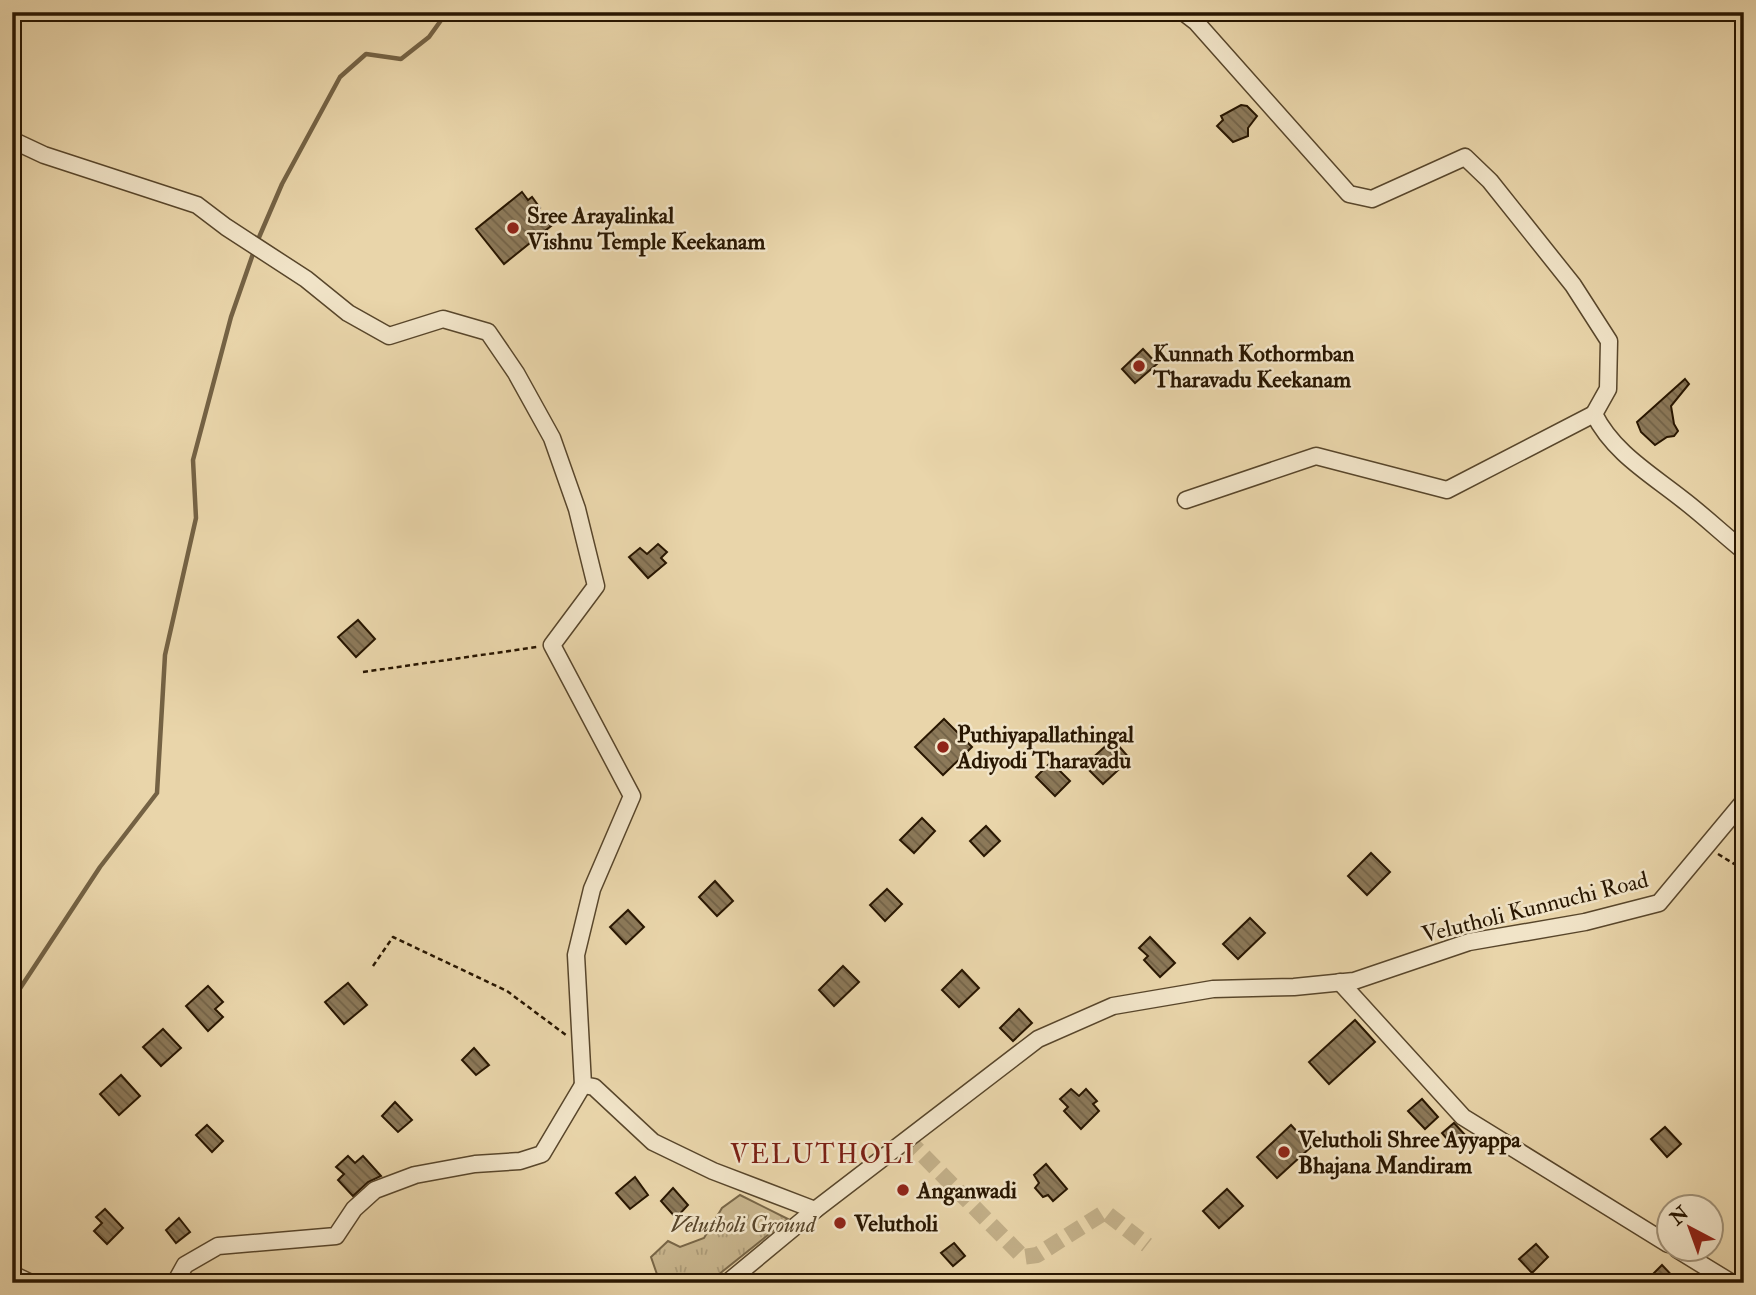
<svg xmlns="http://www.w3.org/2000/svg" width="1756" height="1295" font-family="'IM FELL Double Pica',serif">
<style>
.park{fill:url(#park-tufts);stroke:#786647;stroke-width:2}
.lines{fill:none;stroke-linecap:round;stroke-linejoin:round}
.stream{stroke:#746244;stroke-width:4.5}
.building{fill:url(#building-back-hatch);stroke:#281601;stroke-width:2}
.minor-tunnel{stroke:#c2af88;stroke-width:16;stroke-dasharray:16 8;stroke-linecap:butt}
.minor-casing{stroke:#58462b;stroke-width:19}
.path{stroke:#281601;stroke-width:2.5;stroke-dasharray:5 3.5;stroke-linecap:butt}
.minor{stroke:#f1e4c8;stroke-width:16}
.poi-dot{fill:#8f2418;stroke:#f1e4c8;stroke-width:2.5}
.labels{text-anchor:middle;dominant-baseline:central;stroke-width:5;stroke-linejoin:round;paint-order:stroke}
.poi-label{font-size:23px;font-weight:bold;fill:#281601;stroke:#f1e4c8;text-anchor:start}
.street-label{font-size:23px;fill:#281601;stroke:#f1e4c8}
.park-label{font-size:23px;font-style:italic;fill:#58462b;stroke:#f1e4c8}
.quarter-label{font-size:26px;letter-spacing:2px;fill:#7a1f14;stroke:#f1e4c8}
</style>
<defs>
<pattern id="park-tufts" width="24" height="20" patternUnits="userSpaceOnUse" patternTransform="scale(1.75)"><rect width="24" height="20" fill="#c8b58d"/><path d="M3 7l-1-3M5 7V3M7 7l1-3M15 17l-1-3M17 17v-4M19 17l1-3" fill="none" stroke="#ac9b78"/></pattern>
<pattern id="building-back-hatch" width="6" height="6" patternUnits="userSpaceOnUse" patternTransform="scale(1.75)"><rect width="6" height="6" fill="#8c7959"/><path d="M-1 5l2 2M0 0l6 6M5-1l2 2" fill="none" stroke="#726247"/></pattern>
</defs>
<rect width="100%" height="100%" fill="#e9d5aa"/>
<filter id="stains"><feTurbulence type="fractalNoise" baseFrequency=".00286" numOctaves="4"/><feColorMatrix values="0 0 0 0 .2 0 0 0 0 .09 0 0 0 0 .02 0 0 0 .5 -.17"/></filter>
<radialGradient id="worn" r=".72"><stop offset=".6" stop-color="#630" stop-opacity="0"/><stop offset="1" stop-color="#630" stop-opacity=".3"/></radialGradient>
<!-- park -->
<path class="park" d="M 740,1195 L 788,1219 L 708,1283 L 660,1283 L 651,1257 L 668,1241 L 680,1247 L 704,1238 L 722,1208 Z"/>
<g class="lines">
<!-- stream -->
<g class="stream">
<path d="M 257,242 L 282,184 L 340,77 L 366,54 L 401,59 L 429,37 L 447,12"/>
<path d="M 12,1067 L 17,993 L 100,867 L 157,793 L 165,655 L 196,518 L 193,460 L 231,317 L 254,251"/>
</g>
</g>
<!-- building -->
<g class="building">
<path d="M 1241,105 L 1247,106 L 1257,116 L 1248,128 L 1248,136 L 1233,142 L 1217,126 L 1223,120 L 1221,116 Z"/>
<path d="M 522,192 L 528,200 L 532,197 L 540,208 L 538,210 L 551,226 L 504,264 L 476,229 Z"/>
<path d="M 1143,349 L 1157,364 L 1135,383 L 1122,369 Z"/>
<path d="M 1685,379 L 1689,384 L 1671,406 L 1674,424 L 1678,431 L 1674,436 L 1667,437 L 1655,445 L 1641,432 L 1637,422 Z"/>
<path d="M 658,544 L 667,552 L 661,558 L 666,563 L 648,578 L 629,557 L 640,548 L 647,554 Z"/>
<path d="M 358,620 L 375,639 L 356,657 L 338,637 Z"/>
<path d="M 944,719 L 972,747 L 943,775 L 915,747 Z"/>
<path d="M 1109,743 L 1113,748 L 1117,744 L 1130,759 L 1103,784 L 1089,770 L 1093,767 L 1088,762 Z"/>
<path d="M 1051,762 L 1070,781 L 1055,796 L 1036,777 Z"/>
<path d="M 922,818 L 935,831 L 914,853 L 900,840 Z"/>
<path d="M 986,826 L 1000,841 L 984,856 L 970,841 Z"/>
<path d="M 1371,853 L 1390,872 L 1367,895 L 1348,876 Z"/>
<path d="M 715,881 L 733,901 L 717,916 L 699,897 Z"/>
<path d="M 887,889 L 902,904 L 885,921 L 870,905 Z"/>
<path d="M 628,910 L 644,927 L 626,944 L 610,927 Z"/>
<path d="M 1250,918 L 1265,933 L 1238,959 L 1223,944 Z"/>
<path d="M 1150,937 L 1175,963 L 1160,977 L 1144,960 L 1148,956 L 1139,948 Z"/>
<path d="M 843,966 L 859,982 L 834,1006 L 819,990 Z"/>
<path d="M 962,970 L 979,988 L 959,1007 L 942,990 Z"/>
<path d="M 348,983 L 367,1005 L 344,1024 L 325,1002 Z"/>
<path d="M 208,986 L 223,1002 L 215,1009 L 223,1017 L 208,1031 L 186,1006 Z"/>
<path d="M 1019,1009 L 1032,1023 L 1013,1041 L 1000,1028 Z"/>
<path d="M 1355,1020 L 1375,1042 L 1329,1084 L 1309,1062 Z"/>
<path d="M 163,1029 L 181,1048 L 161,1066 L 143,1047 Z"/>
<path d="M 474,1048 L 489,1065 L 476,1075 L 462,1060 Z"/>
<path d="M 121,1075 L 140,1096 L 119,1115 L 100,1094 Z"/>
<path d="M 1071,1089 L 1079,1096 L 1086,1089 L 1097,1101 L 1093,1104 L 1099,1111 L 1081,1129 L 1064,1111 L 1068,1107 L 1060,1099 Z"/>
<path d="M 1422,1099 L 1438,1117 L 1425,1129 L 1408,1111 Z"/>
<path d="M 395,1102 L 412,1120 L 398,1132 L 382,1116 Z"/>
<path d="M 1454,1123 L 1466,1136 L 1454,1147 L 1442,1133 Z"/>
<path d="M 207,1125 L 223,1141 L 212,1152 L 196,1135 Z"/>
<path d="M 1291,1125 L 1311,1147 L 1277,1178 L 1257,1157 Z"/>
<path d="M 1665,1127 L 1681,1144 L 1667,1157 L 1651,1139 Z"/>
<path d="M 348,1156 L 355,1163 L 363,1156 L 381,1176 L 368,1182 L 353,1196 L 338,1180 L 344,1174 L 336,1167 Z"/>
<path d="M 1046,1164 L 1067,1189 L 1053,1201 L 1048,1195 L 1043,1197 L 1035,1188 L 1039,1183 L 1034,1175 Z"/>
<path d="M 635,1177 L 648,1195 L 630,1209 L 616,1193 Z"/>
<path d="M 673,1188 L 688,1205 L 676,1218 L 661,1201 Z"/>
<path d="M 1227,1189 L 1243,1206 L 1219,1228 L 1203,1211 Z"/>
<path d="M 105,1209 L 123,1228 L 107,1244 L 94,1231 L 102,1223 L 96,1217 Z"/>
<path d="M 179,1218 L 190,1232 L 176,1243 L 166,1230 Z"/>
<path d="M 954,1243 L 965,1256 L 953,1266 L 941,1253 Z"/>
<path d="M 1536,1244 L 1548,1257 L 1532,1273 L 1519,1259 Z"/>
<path d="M 1662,1265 L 1679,1283 L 1644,1283 Z"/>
</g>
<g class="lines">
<!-- minor-tunnel -->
<path class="minor-tunnel" d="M 907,1139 L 1023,1257 L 1037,1255 L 1105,1212 L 1147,1245"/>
<defs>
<g id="minor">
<path d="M 1183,12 L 1196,22 L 1349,194 L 1372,199 L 1465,157 L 1490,181 L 1573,285 L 1609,341 L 1608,389 L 1594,414 C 1613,452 1649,473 1682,499 C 1703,515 1723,534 1744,551"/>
<path d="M 12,140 L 44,155 L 197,205 L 226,227 L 306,279 L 348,313 L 389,336 L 443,319 L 488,332 L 516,373 L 552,438 L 577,509 L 596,586 L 552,645 L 632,796 L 592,889 L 576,955 L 583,1085 L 594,1087 L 653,1142 L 713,1171 L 815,1210 L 1038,1039 L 1113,1006 L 1213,989 L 1294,987 L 1354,981 L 1469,942 L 1585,922 L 1659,903 L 1744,801"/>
<path d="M 1186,500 L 1316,456 L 1447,490 L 1594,414"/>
<path d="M 1340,982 L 1463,1117 L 1668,1244"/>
<path d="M 1678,1250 L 1732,1283"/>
<path d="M 12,1274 L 31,1283"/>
<path d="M 175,1283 L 185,1265 L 218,1246 L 336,1236 L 354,1209 L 375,1190 L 415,1175 L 475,1164 L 520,1161 L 542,1154 L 583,1085"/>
<path d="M 727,1283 L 815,1210"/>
</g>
</defs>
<!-- minor casing -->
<use href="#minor" class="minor-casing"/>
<!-- path -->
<g class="path">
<path d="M 363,672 L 537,647"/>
<path d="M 1718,854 L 1744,870"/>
<path d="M 373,966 L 393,937 L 507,991 L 566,1035"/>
</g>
<!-- minor -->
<use href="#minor" class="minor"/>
</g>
<!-- markers -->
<g class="poi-dot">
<circle cx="513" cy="228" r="7"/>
<circle cx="1139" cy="366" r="7"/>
<circle cx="943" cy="747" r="7"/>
<circle cx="1284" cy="1152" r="7"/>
<circle cx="903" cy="1190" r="7"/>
<circle cx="840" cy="1223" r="7"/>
</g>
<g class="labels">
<!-- poi labels -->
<g class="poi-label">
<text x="527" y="215">Sree Arayalinkal<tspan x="527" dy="26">Vishnu Temple Keekanam</tspan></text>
<text x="1153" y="353">Kunnath Kothormban<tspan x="1153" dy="26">Tharavadu Keekanam</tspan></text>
<text x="957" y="734">Puthiyapallathingal<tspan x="957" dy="26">Adiyodi Tharavadu</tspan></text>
<text x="1298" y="1139">Velutholi Shree Ayyappa<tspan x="1298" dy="26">Bhajana Mandiram</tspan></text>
<text x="917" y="1190">Anganwadi</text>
<text x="854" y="1223">Velutholi</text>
</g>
<!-- street labels -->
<g class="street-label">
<text transform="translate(1535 907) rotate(-14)">Velutholi Kunnuchi Road</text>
</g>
<!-- park labels -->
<g class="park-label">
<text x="743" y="1224">Velutholi Ground</text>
</g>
<!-- quarter labels -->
<g class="quarter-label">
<text x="823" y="1155">VELUTHOLI</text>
</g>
</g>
<!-- margin -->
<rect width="1756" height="1295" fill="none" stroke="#e9d5aa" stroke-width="42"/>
<rect x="14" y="14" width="1728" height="1267" fill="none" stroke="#281601" stroke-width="3.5"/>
<rect x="21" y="21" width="1714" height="1253" fill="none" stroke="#281601" stroke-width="2"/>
<!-- north arrow -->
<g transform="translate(1690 1228) rotate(319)"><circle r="33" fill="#f1e4c8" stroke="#a19278" stroke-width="2"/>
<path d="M0-5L12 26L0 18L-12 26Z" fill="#8f2418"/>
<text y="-10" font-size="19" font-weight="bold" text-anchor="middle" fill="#281601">N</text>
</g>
<rect width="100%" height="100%" filter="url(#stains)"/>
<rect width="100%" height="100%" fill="url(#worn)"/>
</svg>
